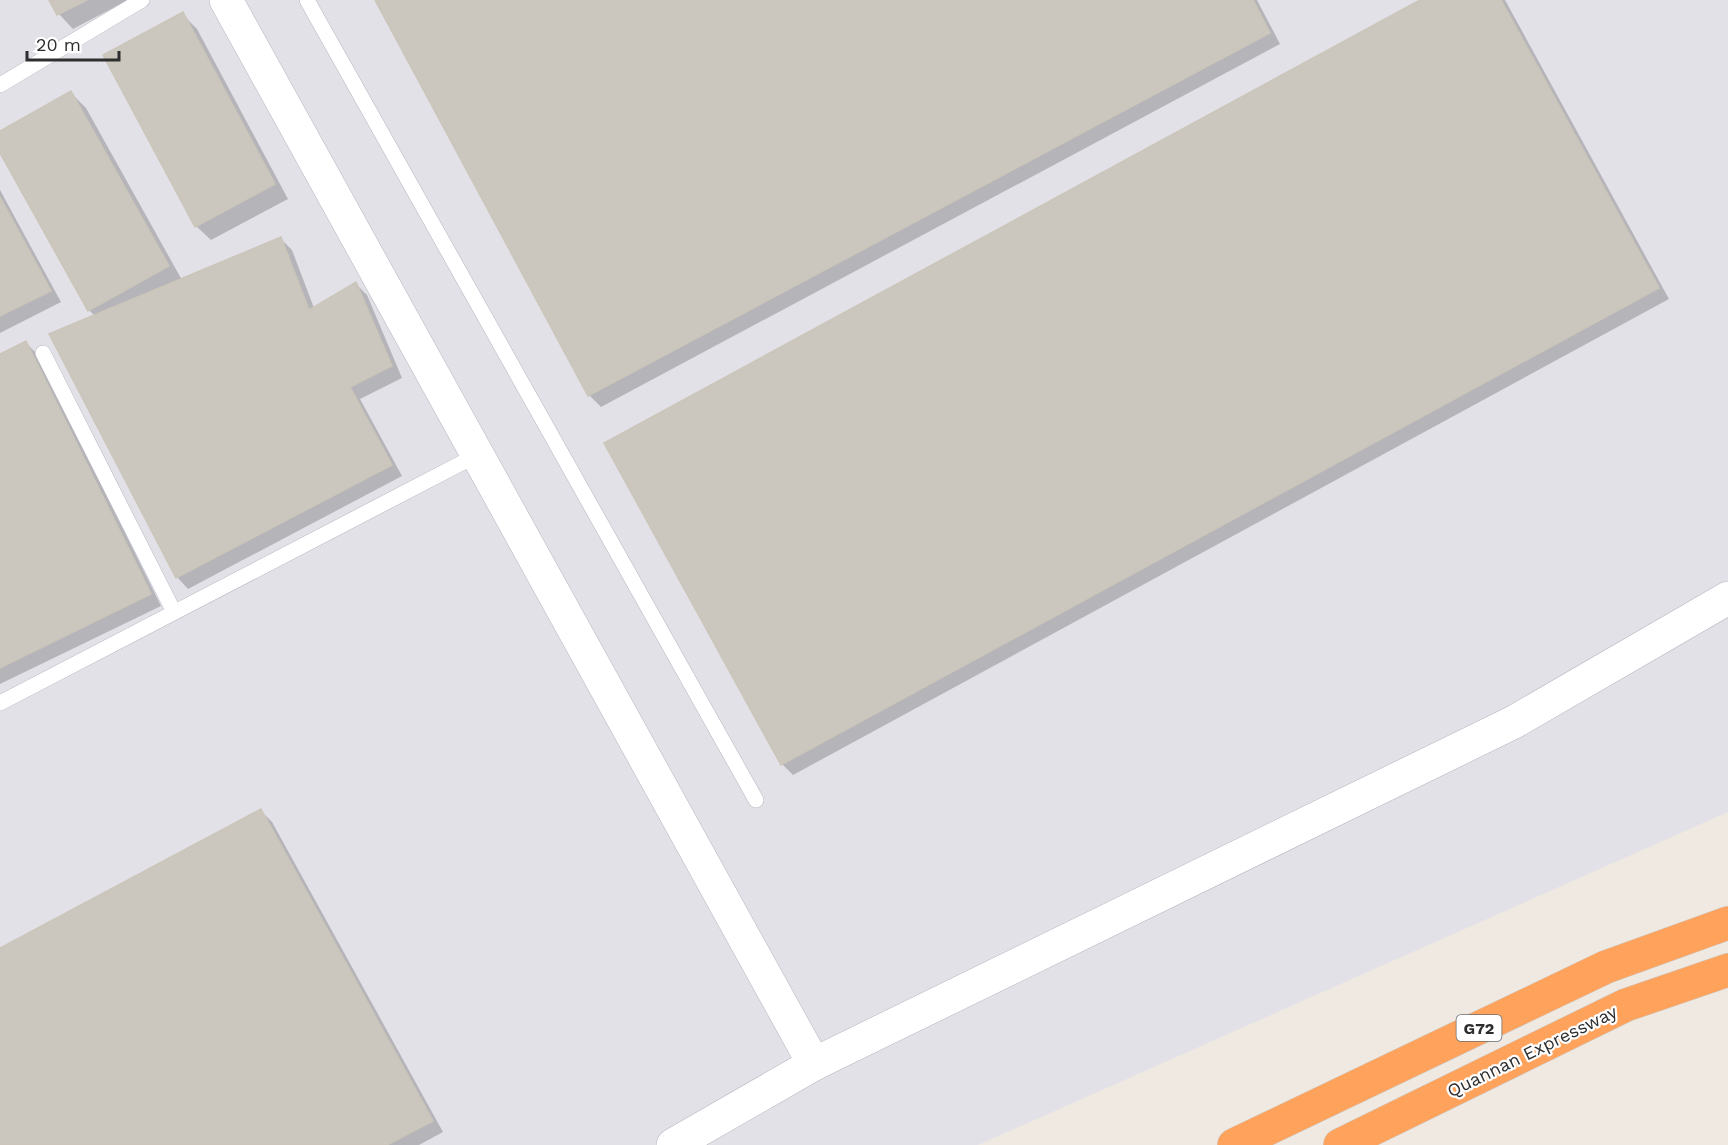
<svg xmlns="http://www.w3.org/2000/svg" width="1728" height="1145" font-family="'Work Sans',sans-serif">
<style>
.industrial{fill:#e3e1e8}
.shadow{fill:#0003}
.building{fill:#cbc7bf;stroke:#cbc5ba;stroke-width:1.5}
.lines{fill:none;stroke-linecap:round;stroke-linejoin:round}
.service-casing{stroke:#b4b7c1;stroke-width:16}
.tertiary-casing{stroke:#b4b7c1;stroke-width:34}
.motorway-casing{stroke:#c9c9c9;stroke-width:34}
.service{stroke:#fff;stroke-width:15}
.tertiary{stroke:#fff;stroke-width:33}
.motorway{stroke:#ffa35c;stroke-width:33}
.labels{text-anchor:middle;dominant-baseline:central;stroke-width:4.5;stroke-linejoin:round;paint-order:stroke}
.shield{fill:#fff;stroke:#6d6d6d;stroke-width:1.5}
.shield-label{font-size:16px;font-weight:bold;fill:#2e2e2e}
.street-label{font-size:18px;fill:#2e2e2e;stroke:#fff}
</style>
<rect width="100%" height="100%" fill="#efe9e1"/>
<!-- industrial -->
<path class="industrial" d="M 0,0 L 1728,0 L 1728,812 L 978,1145 L 0,1145 Z"/>
<!-- shadow -->
<g class="shadow">
<path d="M 51,0 L 128,0 L 73,29 L 59,14 Z"/>
<path d="M 376,0 L 1257,0 L 1280,44 L 601,407 L 590,396 Z"/>
<path d="M 1423,0 L 1505,0 L 1669,299 L 793,775 L 782,764 Z"/>
<path d="M 182,14 L 197,29 L 288,199 L 211,240 L 196,226 Z"/>
<path d="M 71,93 L 86,108 L 182,280 L 281,239 L 292,250 L 314,308 L 356,284 L 367,295 L 402,378 L 360,399 L 402,476 L 188,589 L 177,577 L 95,316 L 89,310 L 0,150 L 0,132 Z"/>
<path d="M 0,190 L 61,302 L 0,333 Z"/>
<path d="M 26,343 L 37,354 L 161,606 L 0,684 L 0,356 Z"/>
<path d="M 261,811 L 272,822 L 443,1132 L 419,1145 L 0,1145 L 0,950 Z"/>
</g>
<!-- building -->
<g class="building">
<path d="M 49,0 L 87,0 L 57,15 Z"/>
<path d="M 375,0 L 1253,0 L 1270,33 L 588,396 Z"/>
<path d="M 1420,0 L 1501,0 L 1659,288 L 781,765 L 604,443 Z"/>
<path d="M 183,12 L 275,184 L 195,227 L 103,55 Z"/>
<path d="M 71,91 L 169,266 L 88,311 L 0,153 L 0,131 Z"/>
<path d="M 0,197 L 51,291 L 0,316 Z"/>
<path d="M 281,237 L 309,310 L 356,282 L 392,366 L 350,387 L 392,465 L 176,578 L 49,334 Z"/>
<path d="M 26,341 L 151,594 L 0,668 L 0,354 Z"/>
<path d="M 261,809 L 433,1121 L 387,1145 L 0,1145 L 0,948 Z"/>
</g>
<g class="lines">
<defs>
<g id="service">
<path d="M 307,0 L 756,800"/>
<path d="M 0,85 L 142,0"/>
<path d="M 43,353 L 174,612"/>
<path d="M 0,703 L 477,455"/>
</g>
<g id="tertiary">
<path d="M 226,0 L 814,1064"/>
<path d="M 673,1145 L 814,1064 L 1514,722 L 1728,598"/>
</g>
<g id="motorway">
<path d="M 1234,1145 L 1606,967 L 1728,923"/>
<path d="M 1340,1145 L 1626,1005 L 1728,970"/>
</g>
</defs>
<!-- service casing -->
<use href="#service" class="service-casing"/>
<!-- tertiary casing -->
<use href="#tertiary" class="tertiary-casing"/>
<!-- motorway casing -->
<use href="#motorway" class="motorway-casing"/>
<!-- service -->
<use href="#service" class="service"/>
<!-- tertiary -->
<use href="#tertiary" class="tertiary"/>
<!-- motorway -->
<use href="#motorway" class="motorway"/>
</g>
<g class="labels">
<!-- shield labels -->
<rect class="shield" x="1456.5" y="1015" width="45" height="26" rx="4.5"/>
<g class="shield-label">
<text x="1479" y="1028">G72</text>
</g>
<!-- street labels -->
<g class="street-label">
<text transform="translate(1532 1051) rotate(-26)">Quannan Expressway</text>
</g>
</g>
<!-- scale -->
<path d="M27 51v9h92v-9" fill="none" stroke="#2e2e2e" stroke-width="3"/>
<text x="36" y="51" font-size="18" fill="#2e2e2e" stroke="#ffffff" stroke-width="4.5" paint-order="stroke">20 m</text>
</svg>
